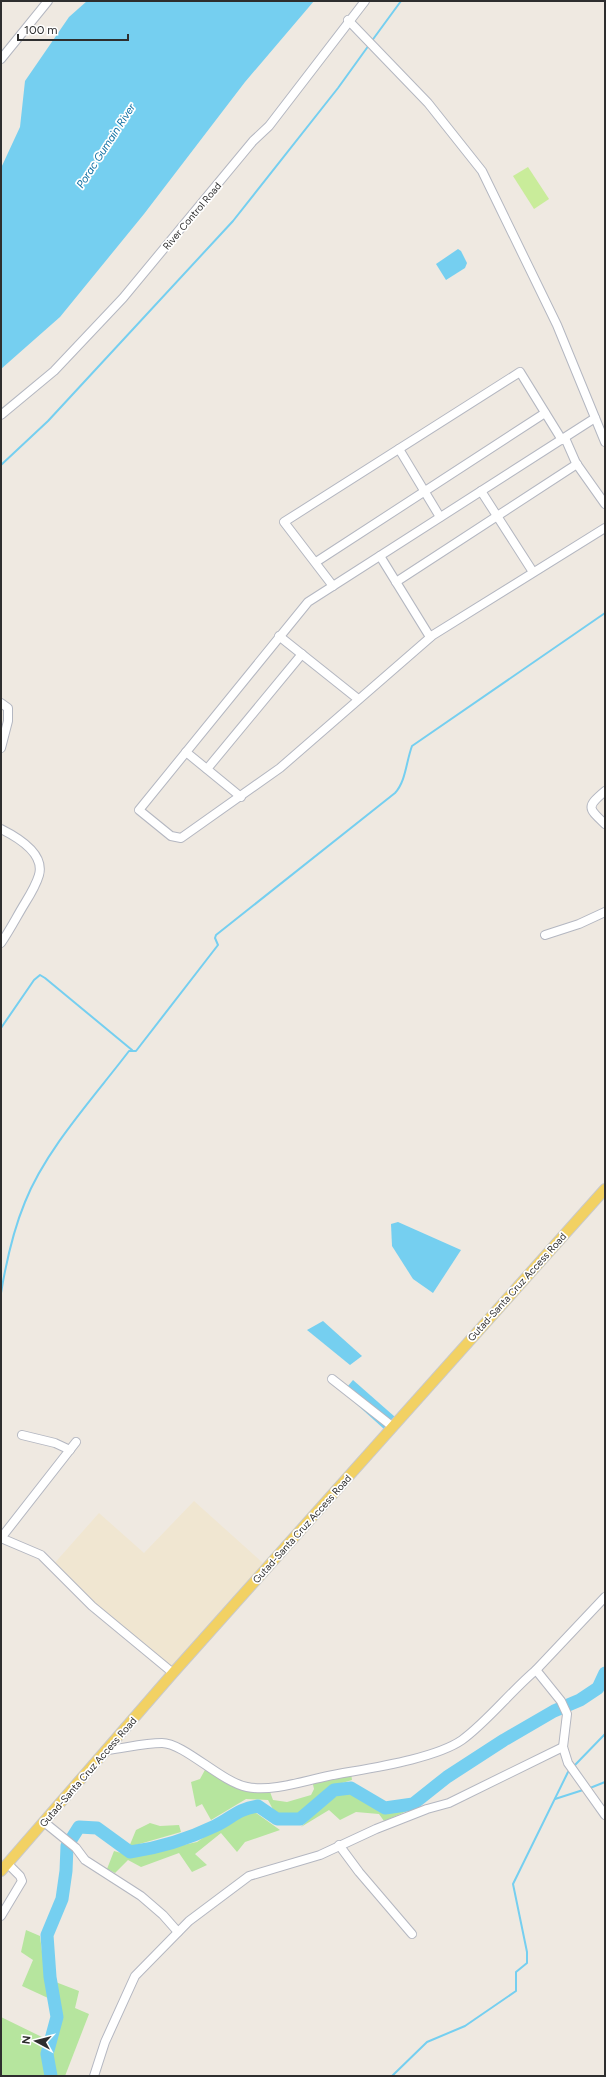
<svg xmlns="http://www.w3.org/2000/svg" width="606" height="2077" font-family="Figtree,sans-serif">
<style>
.education{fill:#f0e6d1}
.green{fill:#b6e59e}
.pitch{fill:#c9ec9a}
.water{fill:#75cff0}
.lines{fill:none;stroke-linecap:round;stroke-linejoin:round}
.stream{stroke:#75cff0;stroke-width:2}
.river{stroke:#75cff0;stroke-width:13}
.minor-casing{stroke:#b4b7c1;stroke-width:10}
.major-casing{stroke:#c9c9c9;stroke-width:12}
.minor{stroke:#fff;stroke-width:8}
.major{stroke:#f2d163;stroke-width:10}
.labels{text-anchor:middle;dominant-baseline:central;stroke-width:3.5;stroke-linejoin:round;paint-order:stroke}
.street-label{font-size:10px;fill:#2e2e2e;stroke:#fff}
.water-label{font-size:11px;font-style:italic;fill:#0d6fa3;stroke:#fff}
</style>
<rect width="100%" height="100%" fill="#efe9e1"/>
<!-- education -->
<path class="education" d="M 194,1501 L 264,1564 L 171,1668 L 125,1632 L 52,1566 L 99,1513 L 144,1553 Z"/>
<!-- green -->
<g class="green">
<path d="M 206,1768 L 229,1782 L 269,1789 L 273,1800 L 287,1802 L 311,1795 L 314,1789 L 312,1780 L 351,1773 L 352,1780 L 332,1786 L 301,1816 L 277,1817 L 268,1800 L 246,1799 L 211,1820 L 202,1804 L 196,1807 L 191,1782 L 200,1779 Z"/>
<path d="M 352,1792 L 388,1812 L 414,1808 L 384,1821 L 379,1814 L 356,1812 L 340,1820 L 329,1810 L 301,1827 L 336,1794 Z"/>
<path d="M 252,1810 L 280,1830 L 245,1842 L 237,1852 L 221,1833 L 195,1854 L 207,1865 L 192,1872 L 179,1853 L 141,1867 L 128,1860 L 115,1873 L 107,1869 L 114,1851 L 132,1856 L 197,1842 L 222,1825 L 231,1823 L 244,1813 Z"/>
<path d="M 150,1823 L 160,1826 L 179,1825 L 181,1832 L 129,1847 L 136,1830 Z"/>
<path d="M 26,1930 L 40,1936 L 48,1998 L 22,1986 L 33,1960 L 21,1952 Z"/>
<path d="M 53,1981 L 79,1991 L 75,2008 L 89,2014 L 65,2076 L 55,2076 L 52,2055 L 63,2017 Z"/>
<path d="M 1,2017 L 46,2039 L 44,2053 L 47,2076 L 1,2076 Z"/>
</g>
<!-- pitch -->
<path class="pitch" d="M 528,167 L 549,199 L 534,209 L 513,176 Z"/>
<!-- water -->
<g class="water">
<path d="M 87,1 L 314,1 L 245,82 L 144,214 L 60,317 L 1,369 L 1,168 L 20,127 L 25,81 L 69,17 Z"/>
<path d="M 458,249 L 461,251 L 467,263 L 465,268 L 446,280 L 436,264 Z"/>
<path d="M 398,1222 L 461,1250 L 433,1293 L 413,1279 L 392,1246 L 391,1224 Z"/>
<path d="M 323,1321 L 362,1356 L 350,1365 L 307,1330 Z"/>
<path d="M 353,1380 L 395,1417 L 384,1429 L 343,1392 Z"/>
</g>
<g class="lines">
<!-- stream -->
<g class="stream">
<path d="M 371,42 L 401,1"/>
<path d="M 1,465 L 48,421 L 233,221 L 338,88 L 369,45"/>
<path d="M 1,1028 L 34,980 L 40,975 L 45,978 L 132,1050"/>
<path d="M 1,1293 C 6,1263 13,1231 25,1202 C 46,1149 94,1097 129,1051 L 136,1051 L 218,945 L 215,938 L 216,935 L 395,793 C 406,781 406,762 412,746 L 605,613"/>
<path d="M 1,1358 L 1,1359"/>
<path d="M 574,1766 L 605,1734"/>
<path d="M 590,1788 L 605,1782"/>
<path d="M 555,1799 L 583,1790"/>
<path d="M 392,2076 L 427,2042 L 465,2026 L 516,1991 L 516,1972 L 527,1963 L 527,1952 L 513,1884 L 568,1772"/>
</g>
<!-- river -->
<path class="river" d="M 51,2076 L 47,2054 L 57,2017 L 50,1977 L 47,1935 L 62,1899 L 66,1871 L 67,1846 L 79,1827 L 97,1828 L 130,1852 C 159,1848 188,1839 215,1826 C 232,1818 237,1809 258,1806 L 277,1819 L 300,1819 L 334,1790 L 351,1788 L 385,1808 L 413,1804 L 447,1777 L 504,1740 L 554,1711 L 580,1700 L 598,1688 L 605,1673"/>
<defs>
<g id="minor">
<path d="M 348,20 L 428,103 L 482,171 L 557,325 L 605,442"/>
<path d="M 1,59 L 48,1"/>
<path d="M 1,415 L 54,371 L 123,298 L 253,141 L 269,126 L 365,1"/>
<path d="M 595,418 L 308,602 L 139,810 L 171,836 L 181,838 L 280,768 L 433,635 L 605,528"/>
<path d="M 565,438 L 576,463 L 605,504"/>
<path d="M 399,449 L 440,517"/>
<path d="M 481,491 L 533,572"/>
<path d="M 380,556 L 430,637"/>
<path d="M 316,562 L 545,413"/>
<path d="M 396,582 L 577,464"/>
<path d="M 333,586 L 284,522 L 520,372 L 562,440"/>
<path d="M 279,636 L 358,699"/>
<path d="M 1,703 L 8,708 L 8,721 L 1,748"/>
<path d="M 186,752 L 241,797"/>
<path d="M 207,769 L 302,654"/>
<path d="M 605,791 C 586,807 588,808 605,824"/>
<path d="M 1,829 C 17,837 45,853 39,875 C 36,885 30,895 25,903 C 17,916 10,930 1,943"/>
<path d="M 545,935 L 579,924 L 605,912"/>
<path d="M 332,1379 L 393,1427"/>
<path d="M 22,1435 L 55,1443 L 70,1450"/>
<path d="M 1,1538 L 41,1555 L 92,1606 L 173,1673"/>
<path d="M 1,1538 L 76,1442"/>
<path d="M 536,1670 L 605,1597"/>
<path d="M 108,1750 C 125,1748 144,1743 162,1743 C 184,1743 221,1782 247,1787 C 272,1792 303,1781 328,1776 C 363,1769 433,1760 462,1740 C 487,1722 511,1691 536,1670 L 561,1701 L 567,1714 L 563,1747 L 568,1763 L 605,1815"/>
<path d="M 44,1822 L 76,1848 L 85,1860 L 141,1896 L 163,1915 L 178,1932"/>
<path d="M 339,1845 L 359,1872 L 412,1934"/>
<path d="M 1,1916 L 22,1881 L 20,1876 L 8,1864"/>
<path d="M 94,2076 L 105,2042 L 135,1976 L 189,1921 L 249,1876 L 320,1855 L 376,1829 L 427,1809 L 449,1803 L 563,1747"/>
</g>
<path id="major" d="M 1,1871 L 173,1673 L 605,1189"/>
</defs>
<!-- minor casing -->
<use href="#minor" class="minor-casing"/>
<!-- major casing -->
<use href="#major" class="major-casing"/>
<!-- minor -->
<use href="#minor" class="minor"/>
<!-- major -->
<use href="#major" class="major"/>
</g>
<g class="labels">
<!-- street labels -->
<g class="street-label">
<text transform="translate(192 216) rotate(-50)">River Control Road</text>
<text transform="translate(517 1287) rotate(-48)">Gutad-Santa Cruz Access Road</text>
<text transform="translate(302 1529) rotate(-48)">Gutad-Santa Cruz Access Road</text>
<text transform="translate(88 1772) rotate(-49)">Gutad-Santa Cruz Access Road</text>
</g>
<!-- water labels -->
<g class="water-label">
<text transform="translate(106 146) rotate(-57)">Porac Gumain River</text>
</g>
</g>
<!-- border -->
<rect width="606" height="2077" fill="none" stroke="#2e2e2e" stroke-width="4"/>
<!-- north arrow -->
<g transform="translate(36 2041) rotate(277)" stroke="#ffffff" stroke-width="3" paint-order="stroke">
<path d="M0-3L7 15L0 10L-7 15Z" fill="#2e2e2e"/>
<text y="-6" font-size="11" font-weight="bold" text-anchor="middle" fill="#2e2e2e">N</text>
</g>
<!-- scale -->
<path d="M18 34v6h110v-6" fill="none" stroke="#2e2e2e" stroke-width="2"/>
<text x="24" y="34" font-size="12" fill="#2e2e2e" stroke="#ffffff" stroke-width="3" paint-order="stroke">100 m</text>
</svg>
